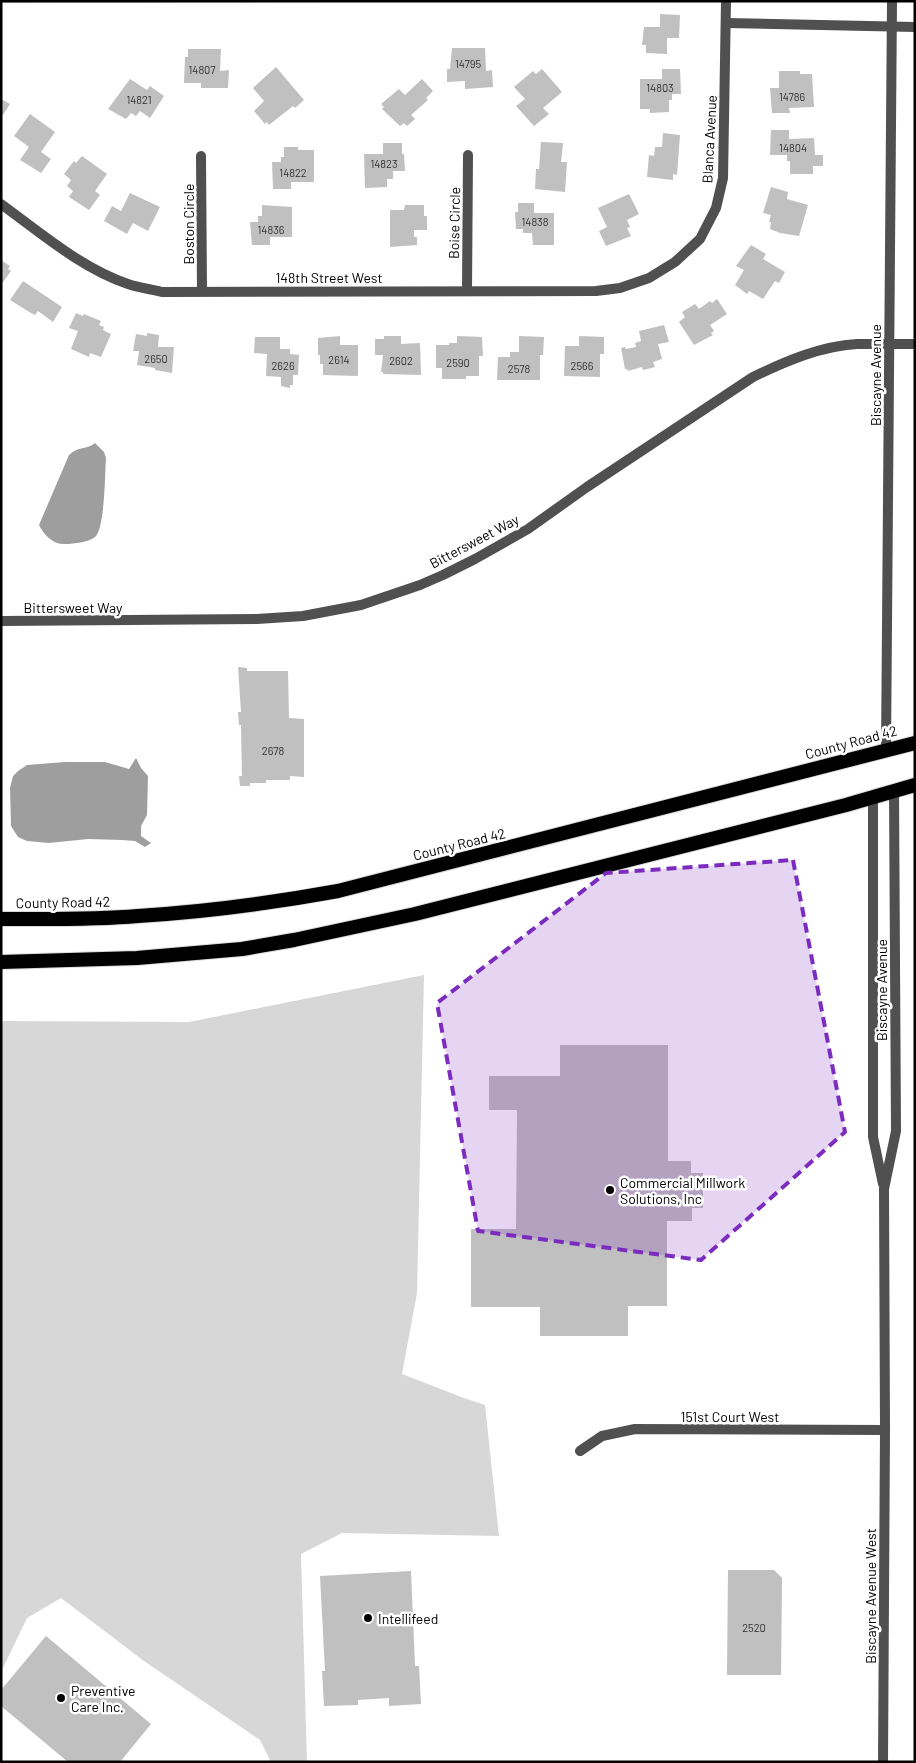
<svg xmlns="http://www.w3.org/2000/svg" width="916" height="1763" font-family="Barlow,sans-serif">
<style>
.green{fill:#d7d7d7}
.water{fill:#9e9e9e}
.building{fill:#c0c0c0}
.lines{fill:none;stroke-linecap:round;stroke-linejoin:round}
.trunk-casing{stroke:#dbdbdb;stroke-width:16}
.minor{stroke:#505050;stroke-width:10}
.tertiary{stroke:#505050;stroke-width:10}
.trunk{stroke:#000;stroke-width:14}
.marked{fill:#7b2cbf;fill-opacity:0.2;stroke:#7b2cbf;stroke-width:4;stroke-dasharray:10 6;stroke-linejoin:round}
.poi-dot{fill:#000;stroke:#fff;stroke-width:2}
.labels{text-anchor:middle;dominant-baseline:central;stroke-width:5;stroke-linejoin:round;paint-order:stroke}
.number-label{font-size:11px;fill:#303030}
.street-label{font-size:14px;fill:#000;stroke:#fff}
.poi-label{font-size:14px;fill:#000;stroke:#fff;text-anchor:start}
</style>
<rect width="100%" height="100%" fill="#fff"/>
<!-- green -->
<g class="green">
<path d="M 1,1 L 654,1 L 1,3 Z"/>
<path d="M 424,975 L 417,1293 L 402,1374 L 464,1398 L 485,1405 L 499,1536 L 342,1533 L 301,1554 L 307,1762 L 271,1762 L 260,1740 L 144,1661 L 61,1598 L 27,1618 L 1,1672 L 1,1021 L 189,1022 Z"/>
</g>
<!-- water -->
<g class="water">
<path d="M 95,443 L 104,452 L 106,458 C 105,472 105,529 95,537 C 89,542 73,544 66,544 C 53,545 44,535 39,525 L 69,455 C 78,446 87,450 95,443 Z"/>
<path d="M 136,758 L 141,768 L 148,776 L 147,815 L 141,826 L 141,836 L 151,843 L 145,847 L 135,841 L 122,840 L 88,839 L 49,843 L 27,841 L 18,837 L 11,826 L 10,788 L 13,776 L 18,771 L 27,765 L 65,762 L 105,762 L 129,769 Z"/>
</g>
<!-- building -->
<g class="building">
<path d="M 660,14 L 680,15 L 679,38 L 667,38 L 667,54 L 646,53 L 646,45 L 642,45 L 644,27 L 660,27 Z"/>
<path d="M 452,48 L 485,48 L 486,71 L 492,70 L 493,87 L 465,89 L 465,81 L 447,82 L 447,69 L 450,69 Z"/>
<path d="M 188,49 L 221,49 L 220,71 L 229,70 L 228,88 L 201,88 L 201,83 L 184,83 L 185,57 L 188,57 Z"/>
<path d="M 276,67 L 304,100 L 295,108 L 293,106 L 269,125 L 267,122 L 265,124 L 254,111 L 264,101 L 253,88 Z"/>
<path d="M 542,69 L 562,92 L 543,108 L 549,114 L 534,126 L 516,106 L 525,99 L 514,87 L 533,71 L 536,74 Z"/>
<path d="M 662,69 L 680,69 L 681,94 L 672,94 L 672,100 L 669,100 L 669,112 L 650,113 L 650,109 L 640,109 L 640,79 L 662,79 Z"/>
<path d="M 779,71 L 800,71 L 800,74 L 812,74 L 814,107 L 789,108 L 790,113 L 772,113 L 770,88 L 779,88 Z"/>
<path d="M 130,79 L 147,90 L 150,86 L 164,96 L 150,118 L 140,111 L 136,116 L 131,113 L 126,119 L 108,109 Z"/>
<path d="M 422,79 L 433,91 L 426,98 L 428,100 L 411,115 L 415,119 L 407,126 L 404,123 L 400,126 L 382,109 L 384,107 L 381,104 L 399,89 L 405,95 Z"/>
<path d="M 1,99 L 10,104 L 1,118 Z"/>
<path d="M 30,114 L 55,132 L 41,152 L 51,159 L 41,173 L 20,160 L 29,147 L 14,136 Z"/>
<path d="M 771,130 L 789,130 L 789,139 L 814,138 L 815,155 L 823,155 L 823,166 L 813,166 L 813,174 L 790,174 L 790,161 L 787,161 L 787,155 L 770,155 Z"/>
<path d="M 663,133 L 680,135 L 677,175 L 673,174 L 673,180 L 647,177 L 649,155 L 654,156 L 655,147 L 662,147 Z"/>
<path d="M 541,142 L 563,143 L 561,162 L 567,162 L 565,192 L 535,189 L 536,169 L 539,169 Z"/>
<path d="M 383,143 L 402,143 L 402,154 L 404,154 L 405,171 L 393,171 L 393,179 L 387,179 L 387,187 L 365,188 L 364,154 L 383,154 Z"/>
<path d="M 284,147 L 298,147 L 298,150 L 314,150 L 314,182 L 291,182 L 291,189 L 273,189 L 272,162 L 281,162 L 281,157 L 284,157 Z"/>
<path d="M 82,156 L 107,174 L 95,191 L 100,195 L 89,210 L 69,197 L 73,191 L 67,186 L 71,180 L 64,174 L 74,161 L 76,163 Z"/>
<path d="M 771,187 L 788,192 L 787,199 L 808,205 L 799,236 L 780,233 L 770,229 L 771,222 L 769,222 L 771,215 L 763,213 Z"/>
<path d="M 130,193 L 160,207 L 148,231 L 133,223 L 127,234 L 104,221 L 112,206 L 121,211 Z"/>
<path d="M 629,194 L 639,214 L 627,220 L 630,227 L 627,228 L 631,236 L 606,246 L 599,231 L 607,227 L 598,208 Z"/>
<path d="M 518,203 L 534,203 L 534,213 L 554,213 L 554,245 L 533,245 L 532,233 L 523,233 L 523,229 L 516,229 L 515,212 L 518,212 Z"/>
<path d="M 262,205 L 292,207 L 292,237 L 270,237 L 270,245 L 252,245 L 250,222 L 258,222 L 258,216 L 262,216 Z"/>
<path d="M 405,205 L 424,205 L 424,216 L 427,216 L 427,230 L 414,230 L 414,237 L 417,237 L 417,245 L 390,247 L 390,210 L 404,210 Z"/>
<path d="M 751,245 L 766,254 L 763,259 L 785,272 L 779,283 L 775,281 L 763,299 L 749,291 L 747,294 L 735,285 L 744,270 L 736,266 Z"/>
<path d="M 1,260 L 10,266 L 8,269 L 11,271 L 1,285 Z"/>
<path d="M 23,281 L 62,307 L 53,322 L 38,311 L 35,315 L 31,313 L 10,300 Z"/>
<path d="M 717,299 L 727,314 L 710,325 L 714,331 L 711,333 L 713,335 L 694,345 L 679,322 L 685,317 L 682,312 L 695,304 L 699,309 L 710,301 L 712,303 Z"/>
<path d="M 76,313 L 83,316 L 84,314 L 101,321 L 99,325 L 104,327 L 103,330 L 111,334 L 101,357 L 90,353 L 89,357 L 71,349 L 78,331 L 69,328 Z"/>
<path d="M 664,325 L 669,342 L 658,344 L 662,359 L 653,362 L 655,367 L 643,370 L 642,367 L 628,371 L 627,369 L 625,369 L 621,348 L 625,347 L 626,349 L 636,347 L 635,343 L 641,341 L 639,331 Z"/>
<path d="M 147,333 L 159,335 L 158,347 L 174,347 L 172,373 L 155,370 L 155,368 L 137,365 L 139,351 L 133,351 L 136,334 L 147,336 Z"/>
<path d="M 340,336 L 340,345 L 358,345 L 358,376 L 323,375 L 323,364 L 320,364 L 320,355 L 318,355 L 318,338 Z"/>
<path d="M 384,336 L 401,336 L 401,344 L 420,343 L 421,375 L 383,374 L 383,372 L 381,372 L 383,355 L 375,355 L 375,339 L 384,339 Z"/>
<path d="M 457,336 L 482,337 L 483,356 L 479,356 L 479,376 L 466,376 L 466,379 L 442,379 L 442,368 L 436,368 L 436,345 L 449,345 L 449,343 L 457,343 Z"/>
<path d="M 519,336 L 544,337 L 543,355 L 540,355 L 540,380 L 497,380 L 498,357 L 510,357 L 510,352 L 519,352 Z"/>
<path d="M 579,336 L 604,337 L 604,354 L 600,354 L 600,377 L 564,376 L 565,346 L 579,346 Z"/>
<path d="M 255,337 L 280,337 L 280,349 L 290,349 L 290,354 L 299,355 L 298,375 L 293,375 L 293,385 L 290,385 L 290,388 L 281,386 L 281,377 L 266,376 L 267,354 L 254,353 Z"/>
<path d="M 238,667 L 247,668 L 247,671 L 288,671 L 289,718 L 304,719 L 304,777 L 290,776 L 290,780 L 266,780 L 266,783 L 250,783 L 250,786 L 240,786 L 239,776 L 242,776 L 241,725 L 239,725 L 238,712 L 241,712 Z"/>
<path d="M 560,1045 L 668,1045 L 668,1161 L 691,1161 L 691,1173 L 703,1173 L 703,1208 L 692,1208 L 692,1221 L 667,1221 L 667,1306 L 628,1306 L 628,1336 L 540,1336 L 540,1307 L 471,1307 L 471,1229 L 516,1229 L 517,1110 L 489,1110 L 489,1076 L 560,1076 Z"/>
<path d="M 728,1570 L 774,1570 L 782,1578 L 781,1675 L 727,1675 Z"/>
<path d="M 411,1571 L 415,1666 L 419,1666 L 421,1704 L 389,1706 L 389,1698 L 358,1700 L 358,1705 L 324,1706 L 322,1671 L 325,1671 L 320,1576 Z"/>
<path d="M 46,1636 L 151,1724 L 120,1762 L 68,1762 L 1,1706 L 1,1690 Z"/>
</g>
<g class="lines">
<defs>
<g id="trunk">
<path d="M 1,919 C 47,919 93,920 138,916 C 206,912 272,903 338,891 L 915,743"/>
<path d="M 1,962 L 137,958 L 242,949 L 294,940 L 415,914 L 846,805 L 915,785"/>
</g>
</defs>
<!-- trunk casing -->
<use href="#trunk" class="trunk-casing"/>
<!-- minor -->
<g class="minor">
<path d="M 726,23 L 915,27"/>
<path d="M 201,156 L 202,291"/>
<path d="M 1,204 C 41,233 81,268 128,284 C 139,288 151,289 162,292 L 596,291 L 620,288 L 649,278 L 675,262 L 700,239 L 716,208 L 723,178 L 726,1"/>
<path d="M 467,291 L 468,155"/>
<path d="M 889,344 L 915,344"/>
<path d="M 580,1451 L 602,1436 L 635,1429 L 885,1430 L 883,1762"/>
</g>
<!-- tertiary -->
<g class="tertiary">
<path d="M 1,621 L 257,619 L 303,616 L 361,605 L 420,585 L 443,575 L 475,559 L 528,529 L 587,487 L 753,377 C 786,361 821,346 857,344 C 868,344 878,344 889,344"/>
<path d="M 886,750 L 892,1"/>
<path d="M 873,796 L 873,1137 L 883,1184"/>
<path d="M 885,1430 L 884,1189 L 896,1131 L 894,790"/>
</g>
<!-- trunk -->
<use href="#trunk" class="trunk"/>
</g>
<!-- marked area -->
<path class="marked" d="M 793,860 L 845,1132 L 701,1260 L 478,1231 L 437,1003 L 606,873 Z"/>
<!-- markers -->
<g class="poi-dot">
<circle cx="610" cy="1190" r="5"/>
<circle cx="368" cy="1618" r="5"/>
<circle cx="61" cy="1698" r="5"/>
</g>
<g class="labels">
<!-- number labels -->
<g class="number-label">
<text x="468" y="63">14795</text>
<text x="202" y="69">14807</text>
<text x="660" y="87">14803</text>
<text x="792" y="96">14786</text>
<text x="139" y="99">14821</text>
<text x="793" y="147">14804</text>
<text x="384" y="163">14823</text>
<text x="293" y="172">14822</text>
<text x="535" y="221">14838</text>
<text x="271" y="229">14836</text>
<text x="156" y="358">2650</text>
<text x="339" y="359">2614</text>
<text x="401" y="360">2602</text>
<text x="458" y="362">2590</text>
<text x="283" y="365">2626</text>
<text x="582" y="365">2566</text>
<text x="519" y="368">2578</text>
<text x="273" y="750">2678</text>
<text x="754" y="1627">2520</text>
</g>
<!-- street labels -->
<g class="street-label">
<text transform="translate(709 139) rotate(-87)">Blanca Avenue</text>
<text transform="translate(454 223) rotate(-89)">Boise Circle</text>
<text transform="translate(188 224) rotate(-90)">Boston Circle</text>
<text x="329" y="277">148th Street West</text>
<text transform="translate(875 375) rotate(-90)">Biscayne Avenue</text>
<text transform="translate(474 541) rotate(-28)">Bittersweet Way</text>
<text x="73" y="607">Bittersweet Way</text>
<text transform="translate(851 742) rotate(-15)">County Road 42</text>
<text transform="translate(459 844) rotate(-14)">County Road 42</text>
<text transform="translate(63 902) rotate(-1)">County Road 42</text>
<text transform="translate(881 990) rotate(-90)">Biscayne Avenue</text>
<text x="730" y="1416">151st Court West</text>
<text transform="translate(870 1596) rotate(-90)">Biscayne Avenue West</text>
</g>
<!-- poi labels -->
<g class="poi-label">
<text x="620" y="1182">Commercial Millwork<tspan x="620" dy="16">Solutions, Inc</tspan></text>
<text x="378" y="1618">Intellifeed</text>
<text x="71" y="1690">Preventive<tspan x="71" dy="16">Care Inc.</tspan></text>
</g>
</g>
<!-- border -->
<rect width="916" height="1763" fill="none" stroke="#000000" stroke-width="5"/>
</svg>
